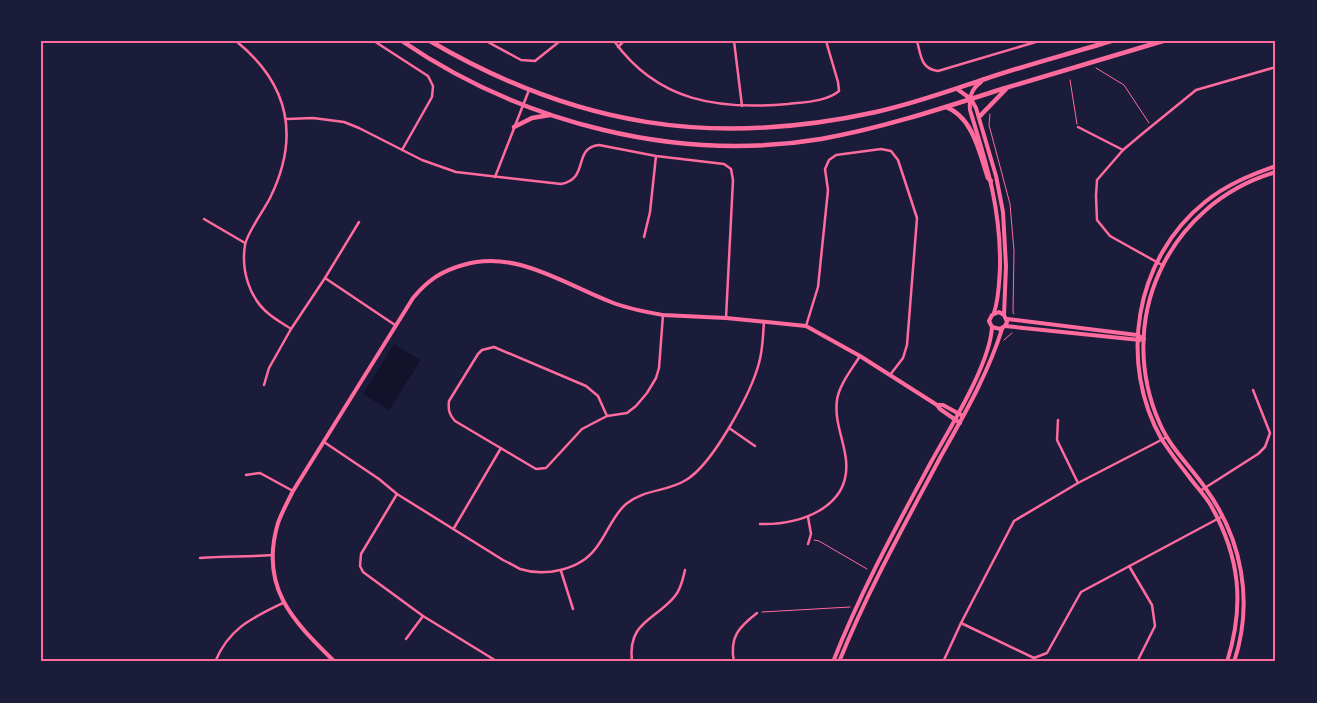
<svg xmlns="http://www.w3.org/2000/svg" width="1317" height="703" font-family="'DejaVu Sans',sans-serif">
<style>
.water{fill:#12122b}
.lines{fill:none;stroke-linecap:round;stroke-linejoin:round}
.path{stroke:#ff6b9d;stroke-width:1}
.minor{stroke:#ff6b9d;stroke-width:2.5}
.tertiary{stroke:#ff6b9d;stroke-width:4}
.secondary{stroke:#ff6b9d;stroke-width:4}
.primary{stroke:#ff6b9d;stroke-width:4.5}
.neatline{fill:none;stroke:#ff6b9d;stroke-width:2}
</style>
<rect width="100%" height="100%" fill="#1b1b3a"/>
<!-- water -->
<path class="water" d="M 394,344 L 421,360 L 389,410 L 363,394 Z"/>
<g class="lines">
<!-- path -->
<g class="path">
<path d="M 1096,68 L 1124,85 L 1149,123"/>
<path d="M 1070,80 L 1077,124"/>
<path d="M 990,114 L 989,125 L 1010,204 L 1014,251 L 1013,312 L 1014,314"/>
<path d="M 1004,340 L 1012,333"/>
<path d="M 814,540 L 819,541 L 867,569"/>
<path d="M 762,612 L 850,607"/>
</g>
<!-- minor -->
<g class="minor">
<path d="M 236,41 C 289,84 300,137 270,198 C 264,210 247,233 245,245 C 241,270 249,298 269,314 C 276,320 284,324 291,329 L 325,278 L 395,325"/>
<path d="M 374,41 L 428,76 L 433,86 L 432,97 L 402,150"/>
<path d="M 486,41 L 521,60 L 535,61 L 560,41"/>
<path d="M 614,41 C 658,102 719,110 788,104 C 804,102 826,102 839,91 L 838,82 L 826,41"/>
<path d="M 734,41 L 742,106"/>
<path d="M 917,41 C 921,56 921,69 938,71 L 1039,41"/>
<path d="M 618,47 L 624,41"/>
<path d="M 287,119 L 313,118 L 344,122 L 359,128 L 422,160 L 456,172 L 561,184 C 590,179 572,148 599,145 L 656,156 L 724,164 L 731,169 L 733,180 L 726,318"/>
<path d="M 1078,127 L 1123,150"/>
<path d="M 495,177 L 529,90"/>
<path d="M 204,219 L 245,243"/>
<path d="M 644,237 L 650,212 L 656,156"/>
<path d="M 1162,265 L 1110,236 L 1097,220 L 1096,196 L 1097,180 L 1123,150 L 1142,134 L 1196,90 L 1276,67"/>
<path d="M 325,278 L 359,222"/>
<path d="M 806,326 L 818,287 L 828,190 L 825,169 L 829,160 L 836,155 L 881,149 L 891,151 L 898,160 L 917,218 L 907,345 L 903,358 L 890,375"/>
<path d="M 264,385 L 269,368 L 291,329"/>
<path d="M 607,416 L 598,396 L 586,386 L 494,347 L 482,350 L 478,354 L 449,401 C 448,410 449,414 455,421 L 536,469 L 546,468 L 582,429 L 607,416 L 627,413 L 636,406 L 647,393 L 656,378 L 659,368 L 663,315"/>
<path d="M 1058,420 L 1057,440 L 1078,483"/>
<path d="M 729,428 L 755,446"/>
<path d="M 324,442 L 379,479 L 397,494 L 503,560 C 509,563 515,566 520,569 C 545,577 580,570 596,548 C 607,534 613,515 626,504 C 644,489 667,492 686,480 C 713,464 751,393 759,363 C 763,349 763,335 764,321"/>
<path d="M 246,475 L 260,473 L 293,491"/>
<path d="M 1200,491 L 1258,454 L 1265,447 L 1270,433 L 1253,390"/>
<path d="M 397,494 L 361,554 L 360,566 L 363,572 L 423,616 L 498,662"/>
<path d="M 760,524 C 798,525 851,509 846,460 C 844,440 834,421 837,400 C 839,385 852,369 860,356"/>
<path d="M 454,528 L 501,448"/>
<path d="M 808,544 L 811,534 L 808,517"/>
<path d="M 200,558 C 225,556 248,557 273,555"/>
<path d="M 1129,566 L 1152,605 L 1155,626 L 1137,662"/>
<path d="M 561,571 L 573,609"/>
<path d="M 961,623 L 1034,658 L 1047,653 L 1081,592 L 1223,516"/>
<path d="M 406,639 L 423,616"/>
<path d="M 215,662 C 229,628 252,618 283,603"/>
<path d="M 632,662 C 627,621 656,620 675,596 C 681,589 683,579 685,570"/>
<path d="M 734,662 C 729,637 739,627 757,613"/>
<path d="M 943,662 L 961,623 L 1014,521 L 1078,483 L 1167,437"/>
</g>
<!-- tertiary -->
<g class="tertiary">
<path d="M 1007,319 L 1137,335 L 1144,339"/>
<path d="M 1005,326 L 1140,340"/>
<path d="M 937,405 L 943,405 L 963,416"/>
<path d="M 335,662 C 292,620 259,587 278,523 C 282,512 288,501 293,491 L 413,298 C 427,281 441,271 463,265 C 515,249 564,284 611,302 C 628,309 646,312 663,315 L 726,318 L 806,326 L 860,356 L 937,405 L 940,409 L 960,423"/>
<path d="M 1227,662 C 1245,605 1240,556 1210,504 C 1203,493 1194,484 1187,474 C 1178,463 1170,452 1162,440 C 1118,363 1134,259 1205,202 C 1226,185 1250,175 1276,166"/>
<path d="M 1234,662 C 1254,602 1242,539 1206,489 C 1191,467 1171,449 1160,424 C 1114,321 1167,204 1276,172"/>
</g>
<!-- secondary -->
<g class="secondary">
<path d="M 981,82 C 971,89 969,98 970,110 C 987,165 1001,209 1000,268 C 999,283 999,298 994,313"/>
<path d="M 957,89 L 971,99 L 976,108 L 996,176 L 1003,212 L 1006,266 L 1004,315 L 1007,322 L 1005,326 L 1000,329 L 992,327 L 989,321 L 992,315 L 999,312 L 1004,315"/>
<path d="M 833,662 C 860,593 895,529 930,464 C 949,429 990,365 992,327"/>
<path d="M 839,662 C 868,590 905,524 941,456 C 964,415 988,374 1002,329"/>
</g>
<!-- primary -->
<g class="primary">
<path d="M 402,41 C 522,123 677,163 821,139 C 883,128 943,108 1002,89 C 1056,73 1110,57 1163,41"/>
<path d="M 430,41 C 575,126 712,148 876,112 C 913,104 949,91 985,79 C 1026,65 1069,54 1111,41"/>
<path d="M 946,107 C 973,117 980,154 988,178 L 991,181"/>
<path d="M 979,117 L 1006,89"/>
<path d="M 514,127 L 532,118 L 550,115"/>
</g>
</g>
<!-- border -->
<rect width="1317" height="703" fill="none" stroke="#1b1b3a" stroke-width="85"/>
<rect x="42" y="42" width="1232" height="618" class="neatline"/>
</svg>
